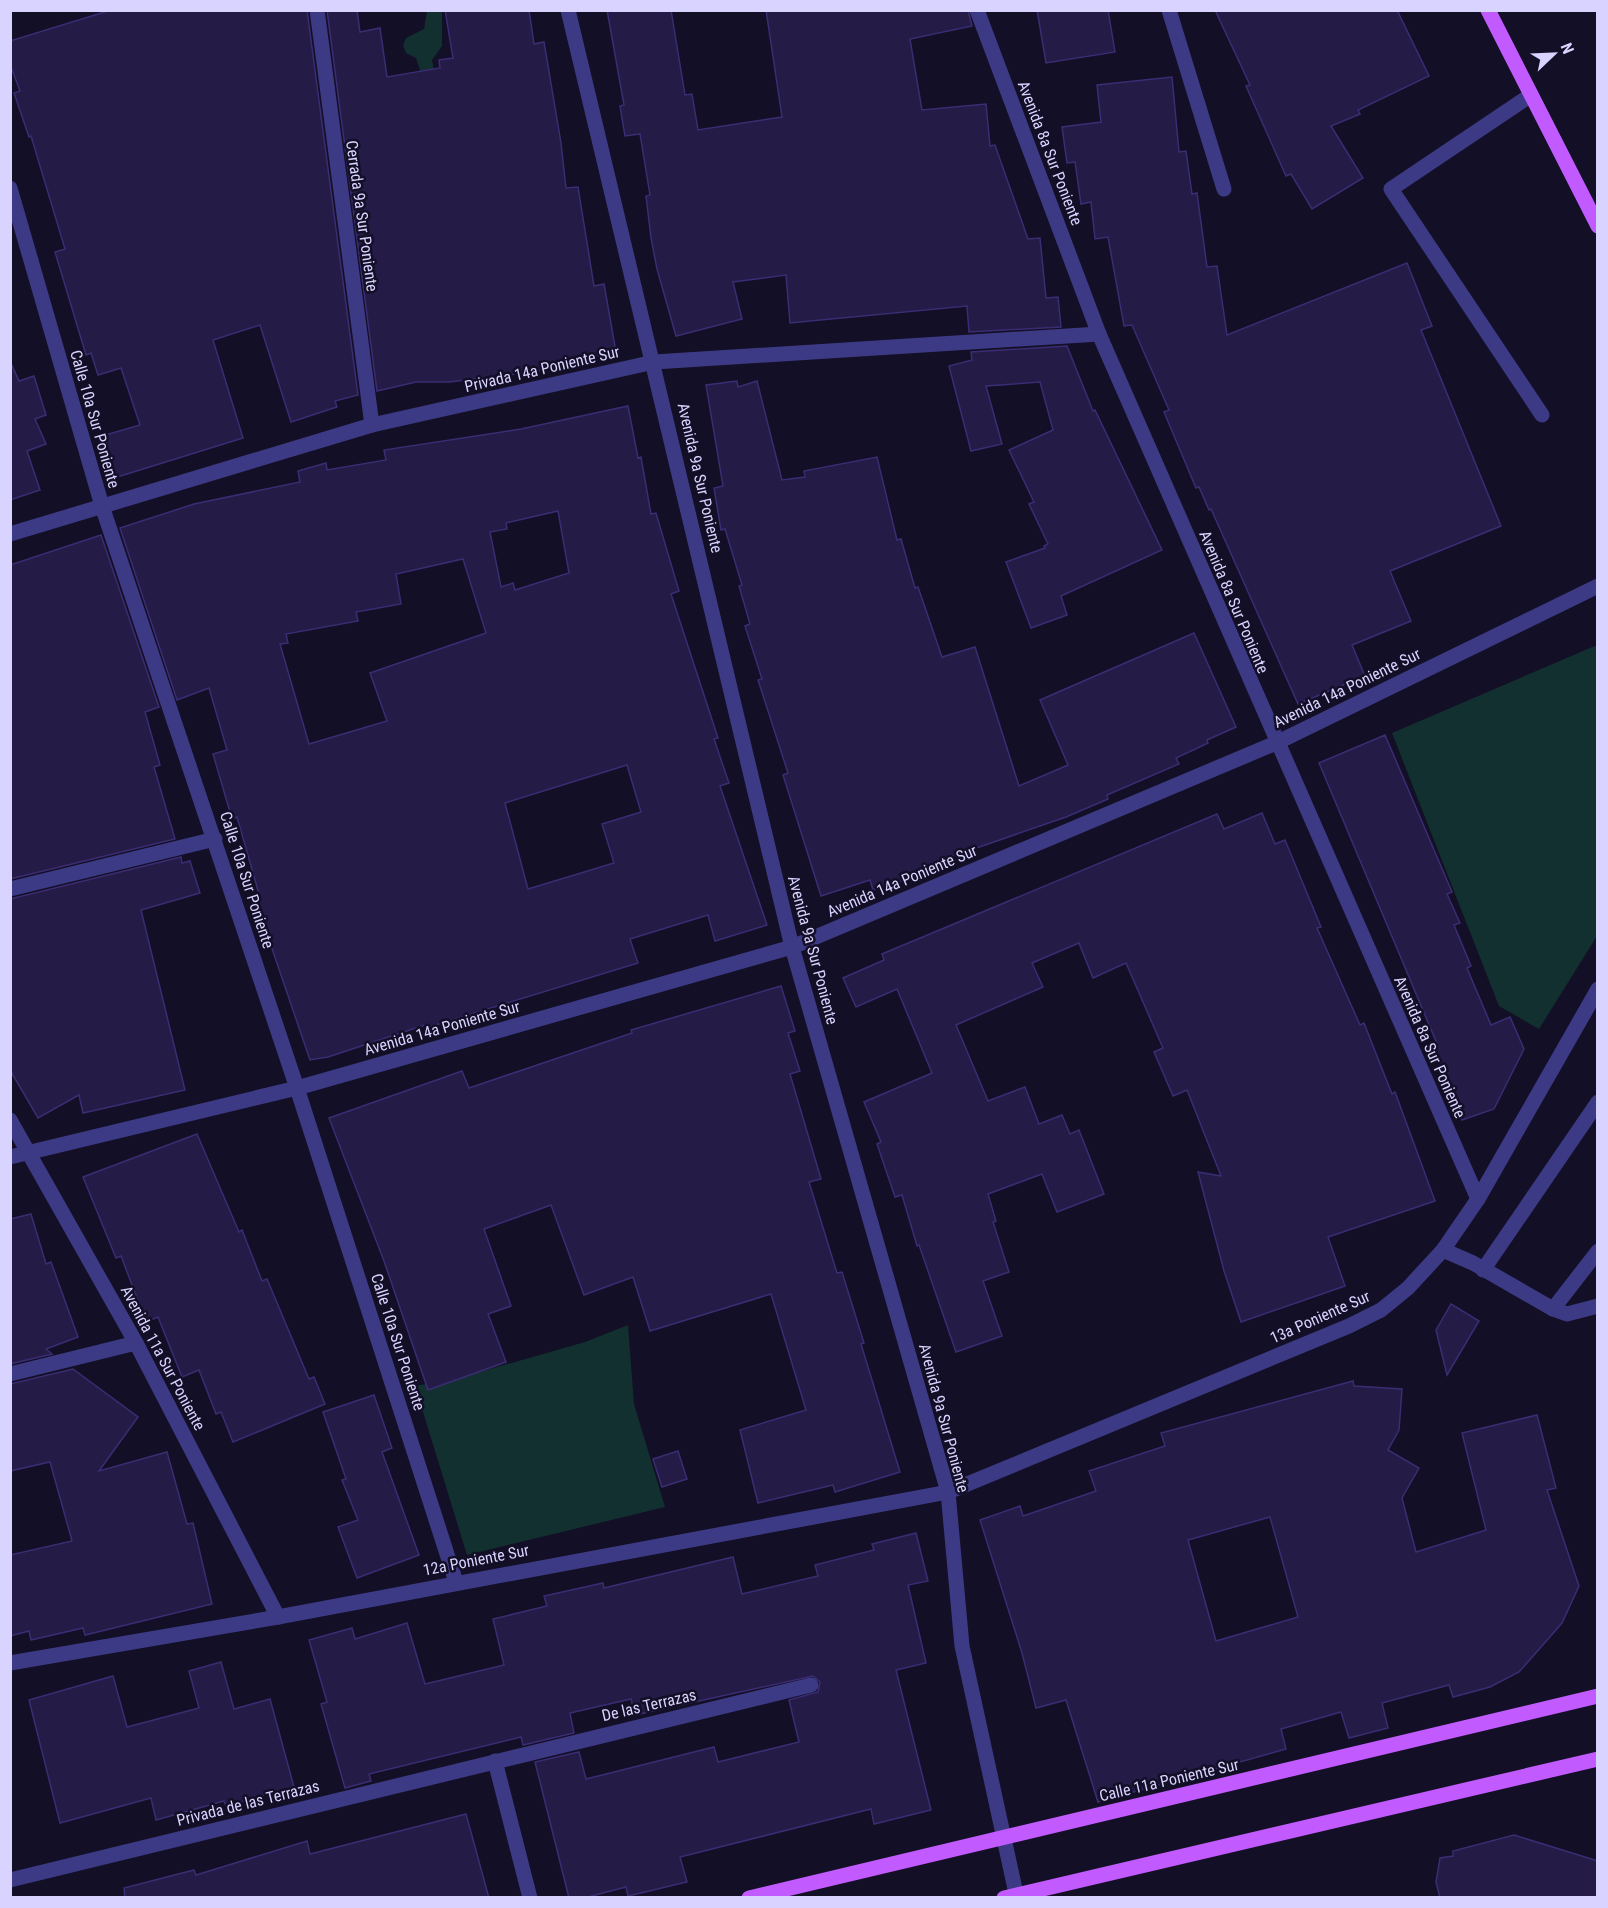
<svg xmlns="http://www.w3.org/2000/svg" width="1608" height="1908" font-family="'Roboto Condensed',sans-serif">
<style>
.green{fill:#12302f}
.building{fill:#241b47;stroke:#3b2d73;stroke-width:1.5;fill-rule:evenodd}
.lines{fill:none;stroke-linecap:round;stroke-linejoin:round}
.minor{stroke:#3d3a85;stroke-width:15}
.major{stroke:#c25bff;stroke-width:15}
.labels{text-anchor:middle;dominant-baseline:central;stroke-width:5;stroke-linejoin:round;paint-order:stroke}
.street-label{font-size:16px;fill:#d9d4ff;stroke:#130f26}
</style>
<rect width="100%" height="100%" fill="#130f26"/>
<!-- green -->
<g class="green">
<path d="M 427,11 L 442,11 L 442,46 L 432,60 L 434,71 L 421,73 L 416,58 L 406,53 L 403,45 L 406,38 L 424,29 Z"/>
<path d="M 1597,645 L 1597,936 L 1539,1029 L 1499,1006 L 1392,733 Z"/>
<path d="M 628,1325 L 634,1404 L 665,1507 L 467,1555 L 415,1386 L 455,1379 L 585,1342 Z"/>
</g>
<!-- building -->
<g class="building">
<path d="M 111,10 L 307,10 L 358,395 L 335,401 L 337,407 L 291,422 L 260,325 L 213,340 L 243,438 L 114,478 L 102,436 L 140,425 L 121,368 L 98,375 L 91,353 L 86,355 L 55,252 L 65,249 L 31,136 L 29,137 L 14,93 L 20,91 L 10,64 L 10,41 Z"/>
<path d="M 327,10 L 357,10 L 360,32 L 380,28 L 387,77 L 440,68 L 439,60 L 453,58 L 445,10 L 529,10 L 534,44 L 544,42 L 561,143 L 566,188 L 578,187 L 594,286 L 604,284 L 616,352 L 570,361 L 571,363 L 533,372 L 449,382 L 416,382 L 377,391 Z"/>
<path d="M 607,10 L 671,10 L 685,95 L 692,94 L 698,130 L 782,117 L 766,10 L 968,10 L 972,26 L 910,39 L 922,110 L 986,104 L 990,146 L 995,145 L 1028,239 L 1040,238 L 1046,298 L 1058,297 L 1061,327 L 969,332 L 967,306 L 790,323 L 786,275 L 733,282 L 742,319 L 676,336 L 657,269 L 651,238 L 646,196 L 650,195 L 640,134 L 625,136 L 620,106 L 624,105 Z"/>
<path d="M 1037,10 L 1108,10 L 1115,52 L 1046,63 Z"/>
<path d="M 1215,10 L 1397,10 L 1429,76 L 1358,110 L 1360,114 L 1331,126 L 1363,178 L 1312,209 L 1291,174 L 1286,176 L 1246,86 L 1250,85 Z"/>
<path d="M 1172,77 L 1179,152 L 1186,151 L 1192,194 L 1197,193 L 1207,267 L 1217,266 L 1227,335 L 1407,263 L 1432,326 L 1421,330 L 1501,526 L 1390,571 L 1411,621 L 1352,645 L 1365,676 L 1298,704 L 1211,509 L 1209,510 L 1199,487 L 1196,488 L 1164,412 L 1169,410 L 1132,325 L 1124,326 L 1108,237 L 1095,239 L 1091,202 L 1081,204 L 1075,162 L 1067,163 L 1062,127 L 1101,122 L 1097,85 Z"/>
<path d="M 1067,346 L 1093,411 L 1095,410 L 1162,550 L 1061,596 L 1067,615 L 1031,628 L 1006,562 L 1045,548 L 1044,546 L 1048,544 L 1029,504 L 1034,502 L 1009,450 L 1053,430 L 1040,382 L 986,386 L 1002,444 L 971,451 L 949,366 L 972,360 L 971,352 Z"/>
<path d="M 10,361 L 19,381 L 34,376 L 46,415 L 35,419 L 46,444 L 27,451 L 40,490 L 10,500 Z"/>
<path d="M 737,381 L 738,387 L 757,381 L 782,480 L 805,477 L 804,471 L 877,457 L 897,540 L 901,539 L 915,588 L 918,587 L 942,657 L 975,647 L 1019,786 L 1068,765 L 1040,700 L 1194,633 L 1236,727 L 1207,740 L 1208,743 L 1176,758 L 1179,764 L 1107,795 L 1108,799 L 1066,817 L 933,863 L 935,871 L 873,890 L 870,880 L 821,896 L 783,775 L 788,773 L 758,680 L 762,679 L 745,626 L 750,624 L 739,586 L 742,585 L 725,529 L 721,530 L 714,488 L 723,486 L 706,385 Z"/>
<path d="M 628,406 L 638,458 L 641,457 L 651,514 L 656,513 L 679,591 L 671,594 L 718,738 L 714,739 L 729,783 L 720,786 L 767,925 L 715,941 L 708,915 L 630,939 L 638,963 L 429,1027 L 428,1024 L 328,1057 L 310,1060 L 254,896 L 259,894 L 237,817 L 232,819 L 213,754 L 227,750 L 209,688 L 177,700 L 120,528 L 194,504 L 300,482 L 298,471 L 326,463 L 327,470 L 386,460 L 384,450 L 521,429 ZM 558,511 L 569,573 L 515,590 L 513,583 L 501,587 L 490,532 L 507,529 L 506,523 ZM 463,559 L 486,633 L 370,673 L 387,721 L 309,744 L 280,644 L 288,643 L 286,634 L 358,621 L 356,612 L 401,604 L 396,574 ZM 627,765 L 641,812 L 602,824 L 614,863 L 528,889 L 505,803 Z"/>
<path d="M 101,535 L 159,707 L 145,712 L 160,765 L 154,767 L 175,839 L 10,879 L 10,565 Z"/>
<path d="M 1385,735 L 1452,892 L 1447,894 L 1460,923 L 1454,925 L 1471,966 L 1467,968 L 1491,1025 L 1510,1017 L 1524,1049 L 1494,1109 L 1462,1120 L 1434,1047 L 1438,1046 L 1319,763 Z"/>
<path d="M 1262,813 L 1275,844 L 1285,840 L 1321,927 L 1317,928 L 1360,1025 L 1364,1023 L 1392,1094 L 1395,1092 L 1435,1201 L 1328,1237 L 1345,1286 L 1241,1322 L 1224,1271 L 1198,1172 L 1221,1176 L 1187,1090 L 1173,1096 L 1154,1052 L 1163,1048 L 1126,963 L 1093,978 L 1079,943 L 1032,963 L 1043,987 L 956,1025 L 988,1101 L 1025,1087 L 1039,1124 L 1062,1115 L 1070,1134 L 1079,1130 L 1104,1194 L 1057,1212 L 1042,1174 L 988,1194 L 996,1221 L 993,1222 L 1009,1272 L 983,1281 L 1002,1336 L 956,1352 L 919,1245 L 917,1246 L 902,1195 L 895,1197 L 877,1144 L 881,1142 L 864,1102 L 932,1073 L 897,989 L 856,1007 L 843,978 L 884,960 L 882,954 L 1217,814 L 1224,829 Z"/>
<path d="M 181,857 L 182,863 L 190,861 L 200,893 L 141,910 L 185,1090 L 83,1113 L 79,1095 L 38,1118 L 10,1070 L 10,899 Z"/>
<path d="M 781,986 L 795,1031 L 788,1033 L 800,1071 L 790,1074 L 821,1179 L 809,1182 L 837,1273 L 842,1272 L 864,1343 L 861,1344 L 900,1472 L 835,1492 L 833,1485 L 758,1503 L 740,1430 L 806,1410 L 771,1294 L 650,1331 L 633,1277 L 584,1295 L 551,1205 L 484,1229 L 511,1306 L 488,1314 L 506,1362 L 428,1390 L 384,1261 L 329,1118 L 462,1071 L 469,1088 L 632,1033 L 631,1030 Z"/>
<path d="M 197,1134 L 239,1232 L 242,1230 L 262,1281 L 267,1279 L 309,1379 L 314,1377 L 325,1404 L 233,1442 L 221,1412 L 216,1414 L 199,1370 L 182,1377 L 158,1317 L 146,1322 L 121,1256 L 116,1258 L 83,1177 Z"/>
<path d="M 31,1214 L 46,1264 L 51,1262 L 78,1337 L 46,1349 L 52,1354 L 10,1364 L 10,1219 Z"/>
<path d="M 1451,1304 L 1479,1321 L 1447,1375 L 1436,1330 Z"/>
<path d="M 73,1369 L 138,1417 L 99,1471 L 167,1452 L 187,1524 L 193,1523 L 212,1604 L 85,1635 L 83,1628 L 31,1640 L 29,1631 L 10,1636 L 10,1555 L 72,1541 L 50,1462 L 10,1471 L 10,1384 Z"/>
<path d="M 1353,1381 L 1354,1386 L 1402,1389 L 1399,1430 L 1388,1450 L 1419,1468 L 1402,1498 L 1416,1552 L 1486,1530 L 1462,1433 L 1537,1415 L 1556,1488 L 1547,1490 L 1579,1586 L 1562,1623 L 1519,1672 L 1490,1687 L 1453,1697 L 1449,1685 L 1382,1703 L 1388,1728 L 1349,1738 L 1341,1712 L 1281,1729 L 1286,1749 L 1098,1802 L 1066,1700 L 1036,1708 L 1022,1653 L 980,1520 L 1020,1506 L 1023,1516 L 1096,1491 L 1089,1471 L 1165,1446 L 1161,1433 ZM 1270,1517 L 1298,1617 L 1216,1641 L 1188,1540 Z"/>
<path d="M 374,1395 L 392,1448 L 382,1452 L 419,1555 L 357,1578 L 338,1527 L 358,1520 L 342,1480 L 346,1479 L 323,1412 Z"/>
<path d="M 678,1451 L 687,1479 L 662,1487 L 653,1459 Z"/>
<path d="M 916,1533 L 928,1581 L 908,1585 L 926,1663 L 896,1670 L 931,1810 L 874,1824 L 871,1809 L 680,1857 L 687,1882 L 628,1896 L 626,1887 L 584,1898 L 569,1898 L 535,1762 L 579,1752 L 586,1779 L 714,1747 L 718,1762 L 799,1742 L 789,1700 L 818,1692 L 820,1682 L 813,1676 L 635,1715 L 631,1699 L 570,1713 L 574,1733 L 523,1745 L 521,1737 L 369,1774 L 371,1781 L 345,1788 L 321,1704 L 327,1702 L 309,1640 L 352,1628 L 355,1639 L 407,1623 L 425,1684 L 504,1665 L 493,1619 L 547,1606 L 544,1596 L 603,1583 L 604,1588 L 733,1557 L 742,1594 L 818,1576 L 815,1565 L 874,1550 L 872,1544 Z"/>
<path d="M 221,1662 L 234,1709 L 270,1699 L 294,1787 L 226,1806 L 224,1801 L 156,1820 L 151,1798 L 60,1823 L 29,1700 L 113,1676 L 127,1727 L 199,1708 L 189,1671 Z"/>
<path d="M 466,1814 L 489,1898 L 125,1898 L 124,1888 L 194,1870 L 196,1875 L 307,1841 L 310,1854 Z"/>
<path d="M 1514,1835 L 1598,1861 L 1598,1898 L 1440,1898 L 1436,1882 L 1440,1858 L 1453,1856 L 1453,1851 Z"/>
</g>
<g class="lines">
<!-- minor -->
<g class="minor">
<path d="M 317,10 L 372,425"/>
<path d="M 568,10 L 792,947 L 948,1492 L 962,1646 L 1017,1898"/>
<path d="M 977,10 L 1099,334 L 1478,1199"/>
<path d="M 1169,10 L 1224,189"/>
<path d="M 1531,95 L 1391,189 L 1542,415"/>
<path d="M 10,188 L 102,506 L 297,1088 L 456,1582"/>
<path d="M 10,534 L 372,425 L 654,362 L 1099,334"/>
<path d="M 10,889 L 215,839"/>
<path d="M 10,1120 L 136,1343 L 278,1617"/>
<path d="M 10,1157 L 297,1088 L 792,947 L 1276,743 L 1598,586"/>
<path d="M 1443,1250 L 1473,1263 L 1553,1309 L 1567,1314 L 1598,1306"/>
<path d="M 1483,1270 L 1598,1102"/>
<path d="M 1553,1309 L 1598,1251"/>
<path d="M 10,1374 L 136,1343"/>
<path d="M 10,1663 L 278,1617 L 948,1492 L 1349,1326 L 1381,1310 L 1408,1288 L 1443,1250 L 1478,1199 L 1598,989"/>
<path d="M 495,1761 L 530,1898"/>
<path d="M 10,1880 L 811,1685"/>
</g>
<!-- major -->
<g class="major">
<path d="M 1488,10 L 1598,226"/>
<path d="M 749,1898 L 1598,1696"/>
<path d="M 1004,1898 L 1598,1759"/>
</g>
</g>
<g class="labels">
<!-- street labels -->
<g class="street-label">
<text transform="translate(1050 153) rotate(69)">Avenida 8a Sur Poniente</text>
<text transform="translate(362 216) rotate(82)">Cerrada 9a Sur Poniente</text>
<text transform="translate(542 369) rotate(-13)">Privada 14a Poniente Sur</text>
<text transform="translate(95 419) rotate(74)">Calle 10a Sur Poniente</text>
<text transform="translate(700 478) rotate(77)">Avenida 9a Sur Poniente</text>
<text transform="translate(1234 602) rotate(67)">Avenida 8a Sur Poniente</text>
<text transform="translate(1347 688) rotate(-26)">Avenida 14a Poniente Sur</text>
<text transform="translate(247 880) rotate(72)">Calle 10a Sur Poniente</text>
<text transform="translate(902 881) rotate(-23)">Avenida 14a Poniente Sur</text>
<text transform="translate(813 950) rotate(75)">Avenida 9a Sur Poniente</text>
<text transform="translate(442 1028) rotate(-16)">Avenida 14a Poniente Sur</text>
<text transform="translate(1430 1047) rotate(66)">Avenida 8a Sur Poniente</text>
<text transform="translate(1320 1317) rotate(-24)">13a Poniente Sur</text>
<text transform="translate(398 1342) rotate(72)">Calle 10a Sur Poniente</text>
<text transform="translate(163 1358) rotate(62)">Avenida 11a Sur Poniente</text>
<text transform="translate(944 1418) rotate(75)">Avenida 9a Sur Poniente</text>
<text transform="translate(476 1560) rotate(-11)">12a Poniente Sur</text>
<text transform="translate(649 1705) rotate(-13)">De las Terrazas</text>
<text transform="translate(1169 1780) rotate(-13)">Calle 11a Poniente Sur</text>
<text transform="translate(248 1803) rotate(-14)">Privada de las Terrazas</text>
</g>
</g>
<!-- border -->
<rect width="1608" height="1908" fill="none" stroke="#d9d4ff" stroke-width="24"/>
<!-- north arrow -->
<g transform="translate(1554 54) rotate(67)" stroke="#130f26" stroke-width="4.5" paint-order="stroke">
<path d="M0-4.5L10 22L0 15L-10 22Z" fill="#d9d4ff"/>
<text y="-9" font-size="16" font-weight="bold" text-anchor="middle" fill="#d9d4ff">N</text>
</g>
</svg>
